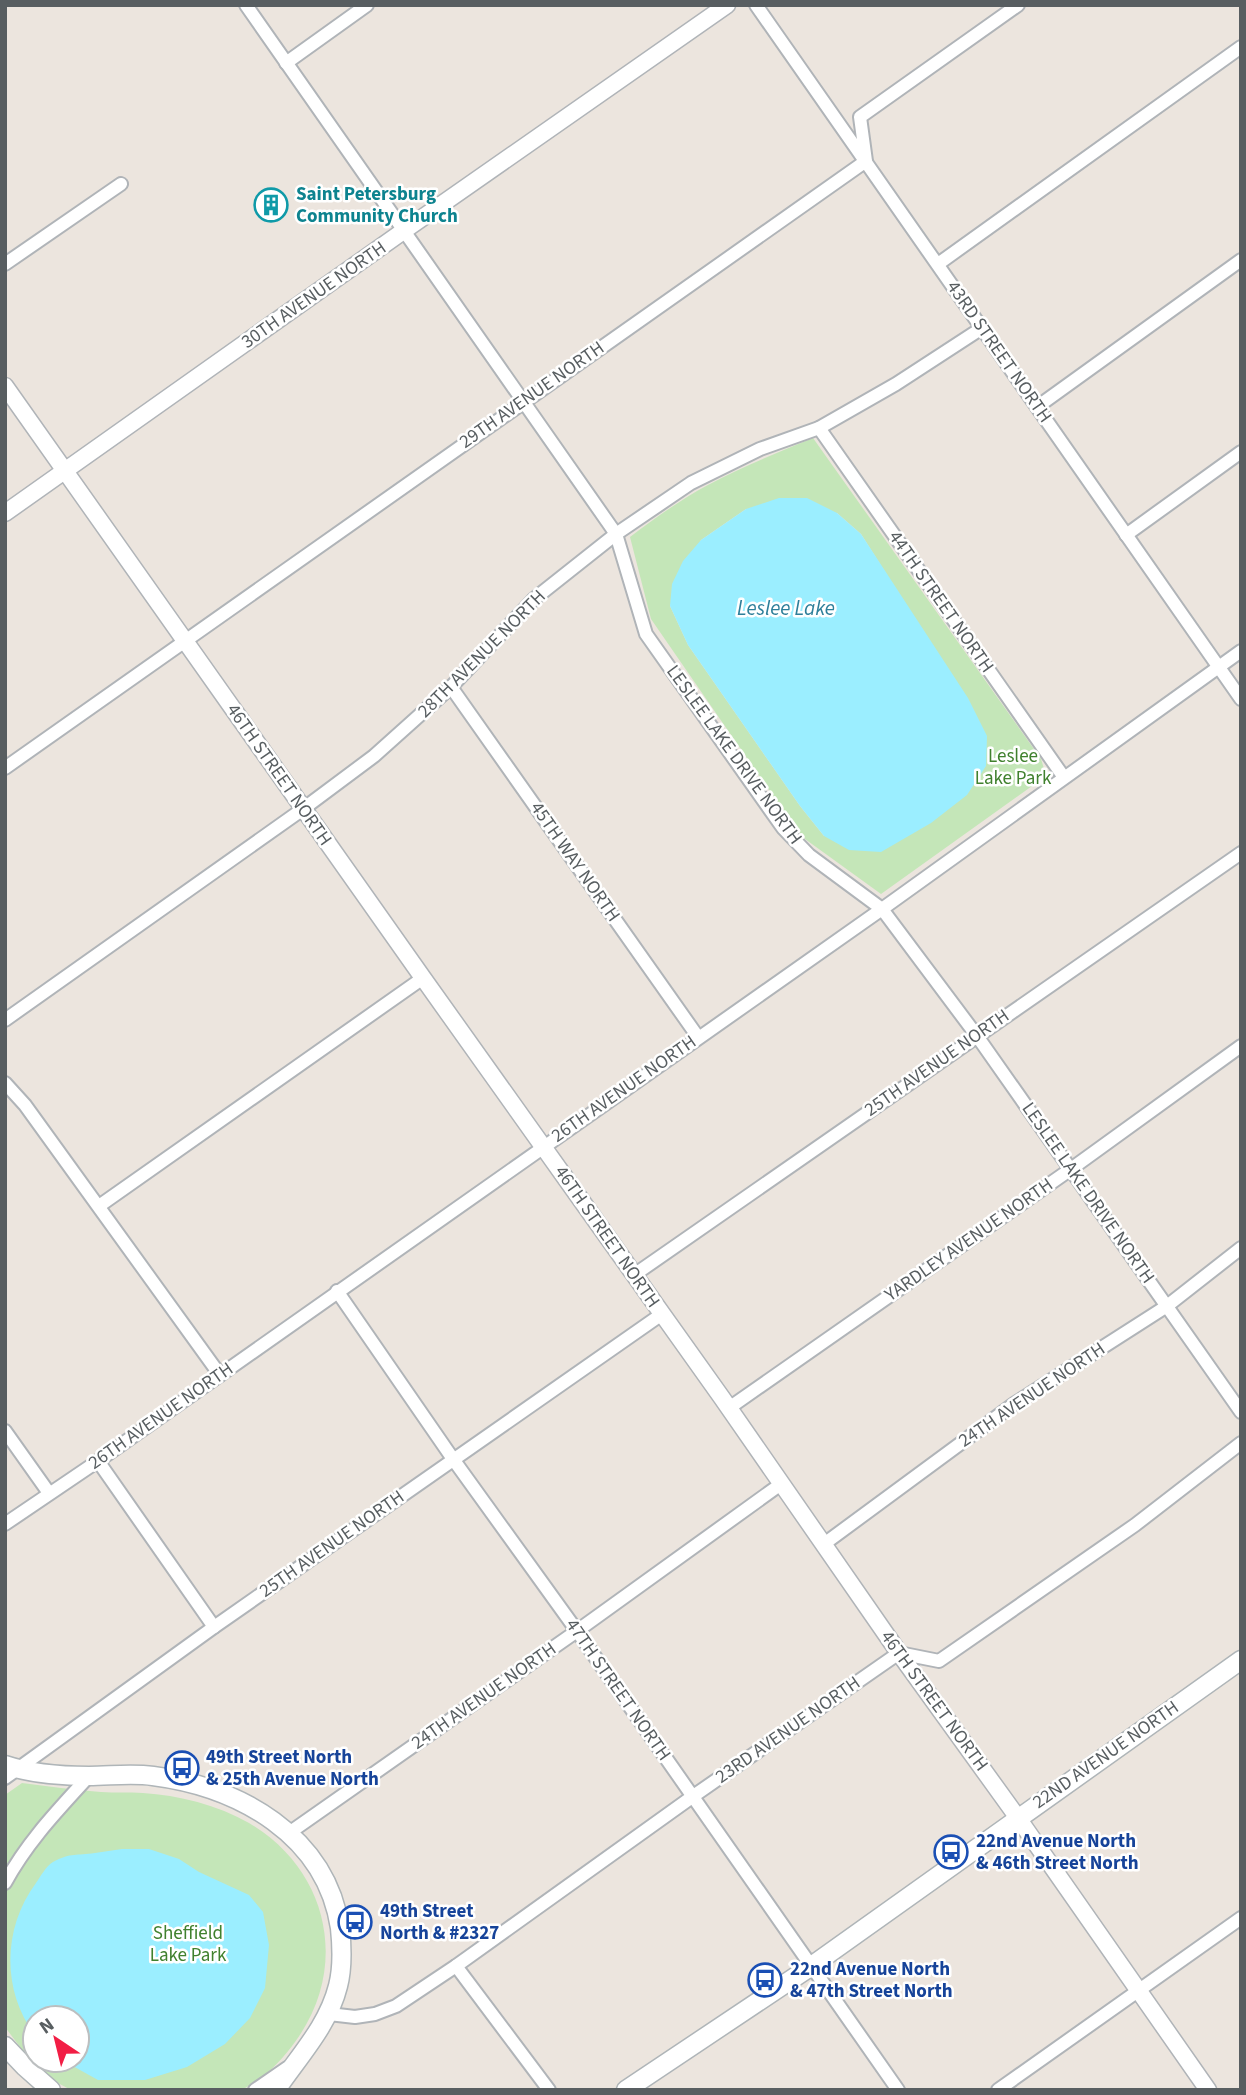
<svg xmlns="http://www.w3.org/2000/svg" width="1246" height="2095" font-family="'Source Sans 3',sans-serif">
<style>
.green{fill:#c4e6b8;fill-rule:evenodd}
.water{fill:#9beeff}
.lines{fill:none;stroke-linecap:round;stroke-linejoin:round}
.minor-casing{stroke:#b0b4b8;stroke-width:16}
.tertiary-casing{stroke:#b0b4b8;stroke-width:19}
.secondary-casing{stroke:#afb5b8;stroke-width:21}
.minor{stroke:#fff;stroke-width:12}
.tertiary{stroke:#fff;stroke-width:16}
.secondary{stroke:#fff;stroke-width:18}
.labels{text-anchor:middle;dominant-baseline:central;stroke-width:5;stroke-linejoin:round;paint-order:stroke}
.culture-label{font-size:19px;font-weight:bold;fill:#0d838f;stroke:#fff;text-anchor:start}
.street-label{font-size:19px;fill:#585e61;stroke:#fff}
.park-label{font-size:19px;fill:#40812e;stroke:#fff}
.transit-label{font-size:19px;font-weight:bold;fill:#164399;stroke:#fff;text-anchor:start}
.water-label{font-size:21px;font-style:italic;fill:#2e7f9a;stroke:#fff}
</style>
<rect width="100%" height="100%" fill="#ece5de"/>
<!-- green -->
<g class="green">
<path d="M 813,438 L 1041,759 L 1045,772 L 1039,781 L 881,894 L 805,839 L 789,819 L 651,619 L 630,537 C 655,518 680,500 708,485 C 741,467 777,453 813,438 ZM 746,509 L 837,513 L 861,534 L 892,583 L 824,836 L 800,806 L 688,645 L 670,606 L 701,540 Z"/>
<path d="M 22,1783 C 48,1786 74,1790 101,1792 C 115,1793 129,1792 143,1793 C 178,1795 218,1805 249,1823 C 329,1870 350,1967 295,2042 C 282,2060 266,2077 245,2088 C 235,2093 215,2090 203,2090 C 159,2090 115,2090 71,2090 L 56,2082 L 29,2059 L 5,2027 L 5,1795 ZM 35,2018 L 77,2018 L 77,2060 L 35,2060 Z"/>
</g>
<!-- water -->
<g class="water">
<path d="M 779,498 L 807,498 L 837,513 L 861,534 L 968,698 L 987,736 L 986,766 L 967,795 L 931,823 L 881,852 L 849,850 L 824,836 L 800,806 L 688,645 L 670,606 L 672,584 L 683,561 L 701,540 L 746,509 Z"/>
<path d="M 122,1849 L 149,1849 L 179,1859 L 199,1872 L 249,1895 L 263,1912 L 269,1945 L 265,1988 L 250,2018 L 225,2044 L 187,2067 L 145,2080 L 98,2080 L 62,2060 L 77,2060 L 77,2018 L 35,2018 L 35,2035 C 1,1990 3,1927 36,1883 C 41,1876 46,1866 53,1862 C 72,1852 76,1856 95,1853 C 104,1852 113,1850 122,1849 Z"/>
</g>
<g class="lines">
<defs>
<g id="minor">
<path d="M 246,5 L 616,534 L 646,634 L 783,828 L 809,855 L 882,909 L 977,1036 L 1241,1412"/>
<path d="M 756,5 L 1241,699"/>
<path d="M 286,63 L 367,5"/>
<path d="M 5,264 L 121,184"/>
<path d="M 938,264 L 1241,47"/>
<path d="M 1037,407 L 1241,260"/>
<path d="M 819,428 L 1063,776"/>
<path d="M 1126,535 L 1241,452"/>
<path d="M 451,687 L 698,1037"/>
<path d="M 5,768 L 866,161 L 860,117 L 1018,5"/>
<path d="M 5,1020 L 303,809 L 374,756 L 451,687 L 534,599 L 616,534 L 691,483 L 760,449 L 819,428 L 896,384 L 982,328"/>
<path d="M 5,1083 L 25,1105 L 220,1375"/>
<path d="M 99,1206 L 423,978"/>
<path d="M 634,1275 L 1241,853"/>
<path d="M 337,1291 L 453,1459 L 577,1631 L 898,2090"/>
<path d="M 729,1408 L 1071,1169 L 1241,1046"/>
<path d="M 5,1431 L 49,1493"/>
<path d="M 98,1461 L 214,1627"/>
<path d="M 5,1524 L 98,1461 L 882,909 L 1241,651"/>
<path d="M 824,1544 L 1014,1404 L 1167,1306 L 1241,1248"/>
<path d="M 5,1778 L 214,1627 L 662,1314"/>
<path d="M 289,1833 L 577,1631 L 781,1484"/>
<path d="M 5,1883 C 27,1842 58,1810 89,1776"/>
<path d="M 456,1966 L 549,2090"/>
<path d="M 329,2014 L 355,2017 L 375,2014 L 396,2006 L 456,1966 L 692,1797 L 899,1653 L 939,1661 L 1135,1525 L 1241,1443"/>
<path d="M 255,2090 L 287,2068"/>
<path d="M 998,2090 L 1241,1918"/>
</g>
<g id="tertiary">
<path d="M 5,386 L 423,978 L 722,1398 L 899,1653 L 1018,1818 L 1208,2090"/>
<path d="M 5,513 L 402,232 L 727,5"/>
</g>
<g id="secondary">
<path d="M 5,1765 C 32,1774 61,1776 89,1776 C 110,1776 131,1773 153,1776 C 239,1787 326,1835 340,1928 C 342,1947 343,1967 338,1986 C 328,2026 299,2056 276,2090"/>
<path d="M 5,2046 L 25,2067 L 51,2090"/>
<path d="M 626,2090 L 810,1967 L 1241,1660"/>
</g>
</defs>
<!-- minor casing -->
<use href="#minor" class="minor-casing"/>
<!-- tertiary casing -->
<use href="#tertiary" class="tertiary-casing"/>
<!-- secondary casing -->
<use href="#secondary" class="secondary-casing"/>
<!-- minor -->
<use href="#minor" class="minor"/>
<!-- tertiary -->
<use href="#tertiary" class="tertiary"/>
<!-- secondary -->
<use href="#secondary" class="secondary"/>
</g>
<!-- icons -->
<defs>
<symbol id="building-ring" viewBox="-11 -11 22 22"><circle r="9.5" fill="#fff" stroke="#0f9aa8" stroke-width="1.5"/><path d="M-4-6H4V6H1V3H-1V6H-4ZM-2.5-4.3h1.7v1.8h-1.7ZM.8-4.3h1.7v1.8H.8ZM-2.5-1h1.7V.8h-1.7ZM.8-1h1.7V.8H.8Z" fill="#0f9aa8"/></symbol>
<symbol id="bus-ring" viewBox="-11 -11 22 22"><circle r="9.5" fill="#fff" stroke="#1a4fb4" stroke-width="1.5"/><path d="M-5-6H5V4H4V6H2V4H-2V6H-4V4H-5ZM-3.5-4V0h7V-4ZM-3.5 1.2v1.5H-2V1.2ZM2 1.2v1.5H3.5V1.2Z" fill="#1a4fb4"/></symbol>
</defs>
<g fill-rule="evenodd">
<use href="#building-ring" x="252" y="186" width="38" height="38"/>
<use href="#bus-ring" x="163" y="1749" width="38" height="38"/>
<use href="#bus-ring" x="932" y="1833" width="38" height="38"/>
<use href="#bus-ring" x="336" y="1903" width="38" height="38"/>
<use href="#bus-ring" x="746" y="1961" width="38" height="38"/>
</g>
<g class="labels">
<!-- culture labels -->
<g class="culture-label">
<text x="296" y="194">Saint Petersburg<tspan x="296" dy="22">Community Church</tspan></text>
</g>
<!-- street labels -->
<g class="street-label">
<text transform="translate(314 295) rotate(-35)">30TH AVENUE NORTH</text>
<text transform="translate(999 352) rotate(55)">43RD STREET NORTH</text>
<text transform="translate(532 395) rotate(-35)">29TH AVENUE NORTH</text>
<text transform="translate(941 602) rotate(55)">44TH STREET NORTH</text>
<text transform="translate(482 654) rotate(-45)">28TH AVENUE NORTH</text>
<text transform="translate(734 755) rotate(54)">LESLEE LAKE DRIVE NORTH</text>
<text transform="translate(279 775) rotate(55)">46TH STREET NORTH</text>
<text transform="translate(575 862) rotate(55)">45TH WAY NORTH</text>
<text transform="translate(937 1063) rotate(-35)">25TH AVENUE NORTH</text>
<text transform="translate(624 1089) rotate(-35)">26TH AVENUE NORTH</text>
<text transform="translate(1088 1193) rotate(55)">LESLEE LAKE DRIVE NORTH</text>
<text transform="translate(607 1237) rotate(55)">46TH STREET NORTH</text>
<text transform="translate(969 1240) rotate(-35)">YARDLEY AVENUE NORTH</text>
<text transform="translate(1032 1395) rotate(-34)">24TH AVENUE NORTH</text>
<text transform="translate(161 1416) rotate(-35)">26TH AVENUE NORTH</text>
<text transform="translate(332 1544) rotate(-35)">25TH AVENUE NORTH</text>
<text transform="translate(618 1690) rotate(55)">47TH STREET NORTH</text>
<text transform="translate(484 1696) rotate(-35)">24TH AVENUE NORTH</text>
<text transform="translate(934 1701) rotate(54)">46TH STREET NORTH</text>
<text transform="translate(788 1730) rotate(-35)">23RD AVENUE NORTH</text>
<text transform="translate(1106 1755) rotate(-35)">22ND AVENUE NORTH</text>
</g>
<!-- park labels -->
<g class="park-label">
<text x="1013" y="756">Leslee<tspan x="1013" dy="22">Lake Park</tspan></text>
<text x="188" y="1933">Sheffield<tspan x="188" dy="22">Lake Park</tspan></text>
</g>
<!-- transit labels -->
<g class="transit-label">
<text x="206" y="1757">49th Street North<tspan x="206" dy="22">&amp; 25th Avenue North</tspan></text>
<text x="976" y="1841">22nd Avenue North<tspan x="976" dy="22">&amp; 46th Street North</tspan></text>
<text x="380" y="1911">49th Street<tspan x="380" dy="22">North &amp; #2327</tspan></text>
<text x="790" y="1969">22nd Avenue North<tspan x="790" dy="22">&amp; 47th Street North</tspan></text>
</g>
<!-- water labels -->
<g class="water-label">
<text x="786" y="608">Leslee Lake</text>
</g>
</g>
<!-- border -->
<rect width="1246" height="2095" fill="none" stroke="#585e61" stroke-width="14"/>
<!-- north arrow -->
<g transform="translate(56 2039) rotate(325)"><circle r="33" fill="#ffffff" stroke="#bcbfc0" stroke-width="2"/>
<path d="M0-5L12 26L0 18L-12 26Z" fill="#f21e45"/>
<text y="-10" font-size="19" font-weight="bold" text-anchor="middle" fill="#585e61">N</text>
</g>
</svg>
